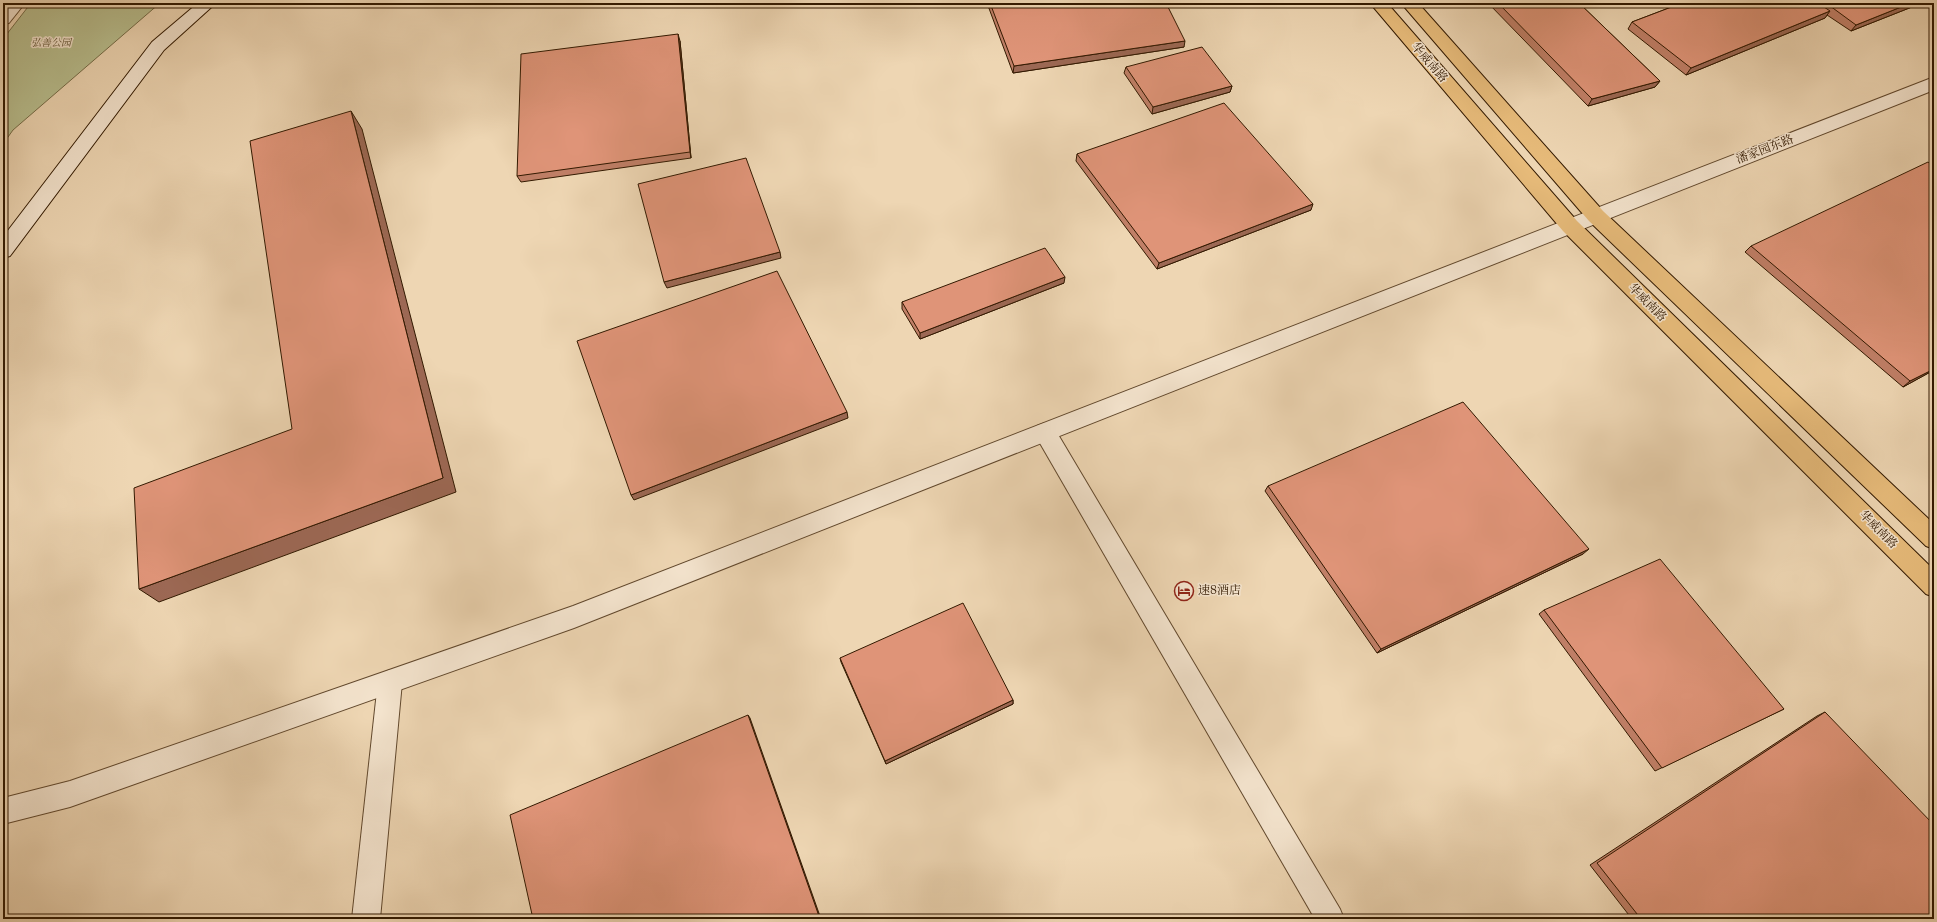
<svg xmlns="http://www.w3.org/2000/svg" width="1937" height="922" font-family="'Old Standard TT','Noto Serif SC',serif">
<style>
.green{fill:#b8be8e;stroke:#756c47}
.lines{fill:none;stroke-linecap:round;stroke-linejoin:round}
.minor-casing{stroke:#61482d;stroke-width:2}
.tertiary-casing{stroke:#61482d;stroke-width:2}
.secondary-casing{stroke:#321900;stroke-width:2}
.primary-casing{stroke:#321900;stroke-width:2}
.minor{fill:#f4e4ce;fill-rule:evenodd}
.tertiary{fill:#f4e4ce;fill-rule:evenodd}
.secondary{fill:#f4e4ce;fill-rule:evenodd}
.primary{fill:#e7bb7a;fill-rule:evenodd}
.wall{fill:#c07f67;stroke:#321900}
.shaded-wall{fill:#9c6854;stroke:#321900}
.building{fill:#df9478;stroke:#321900}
.labels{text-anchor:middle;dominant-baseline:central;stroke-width:3;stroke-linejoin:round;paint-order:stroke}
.far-park-label{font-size:10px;font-style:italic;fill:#5a4b2b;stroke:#f4e4ce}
.street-label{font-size:12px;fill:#321900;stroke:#f4e4ce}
.poi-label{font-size:12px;fill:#321900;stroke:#f4e4ce;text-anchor:start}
</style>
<rect width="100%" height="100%" fill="#eed6b3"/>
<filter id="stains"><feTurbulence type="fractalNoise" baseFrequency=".005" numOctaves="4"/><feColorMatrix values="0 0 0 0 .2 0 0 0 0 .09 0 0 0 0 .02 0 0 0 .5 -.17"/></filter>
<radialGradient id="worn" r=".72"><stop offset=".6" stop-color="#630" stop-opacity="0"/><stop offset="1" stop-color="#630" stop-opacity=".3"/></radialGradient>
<!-- green -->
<path class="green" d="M 31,3 L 160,3 L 13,130 L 3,144 L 3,39 Z"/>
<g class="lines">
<defs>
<g id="minor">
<path d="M 1045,423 L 1053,426 L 1340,909 L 1344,919 L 1315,919 L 1037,438 L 1034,432 L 1037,426 Z"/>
<path d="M 390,670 L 399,674 L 402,682 L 380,919 L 352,919 L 378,682 L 381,674 Z"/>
</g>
<g id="tertiary">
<path d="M 8,3 L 25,3 L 9,23 L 3,24 L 3,9 Z"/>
<path d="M 1934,77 L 1934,90 L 574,628 L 70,807 L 3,824 L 3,798 L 70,781 L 573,606 Z"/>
</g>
<path id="secondary" d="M 198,3 L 216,3 L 164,50 L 10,256 L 3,258 L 3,237 L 152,42 Z"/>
<g id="primary">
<path d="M 1370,3 L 1387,3 L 1577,221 L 1934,570 L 1934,597 L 1926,594 L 1563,231 Z"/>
<path d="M 1401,3 L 1418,3 L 1603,211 L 1934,524 L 1934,549 L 1926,546 L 1589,221 Z"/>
</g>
</defs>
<!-- minor casing -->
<use href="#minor" class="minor-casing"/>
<!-- tertiary casing -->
<use href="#tertiary" class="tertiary-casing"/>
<!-- secondary casing -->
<use href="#secondary" class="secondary-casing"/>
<!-- primary casing -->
<use href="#primary" class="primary-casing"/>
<!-- minor -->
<use href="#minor" class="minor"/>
<!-- tertiary -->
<use href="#tertiary" class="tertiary"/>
<!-- secondary -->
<use href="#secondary" class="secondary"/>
<!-- primary -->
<use href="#primary" class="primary"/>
</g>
<!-- wall -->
<g class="wall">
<path d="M 987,3 L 1166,3 L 1184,47 L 1013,73 Z"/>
<path d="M 1488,3 L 1579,3 L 1660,81 L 1655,87 L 1588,106 Z"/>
<path d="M 1682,3 L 1922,3 L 1851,31 L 1827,15 L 1825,18 L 1686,75 L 1628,29 L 1632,22 Z"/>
<path d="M 680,41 L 691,158 L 521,182 L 517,176 Z"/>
<path d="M 1126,67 L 1232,86 L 1230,92 L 1152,114 L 1124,73 Z"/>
<path d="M 1077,154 L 1311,210 L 1157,269 L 1076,161 Z"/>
<path d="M 1751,246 L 1934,370 L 1903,387 L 1745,252 Z"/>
<path d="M 1064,283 L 920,339 L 902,309 L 902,302 Z"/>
<path d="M 1268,486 L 1583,554 L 1377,653 L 1265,491 Z"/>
<path d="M 1544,610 L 1784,709 L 1655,771 L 1539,614 Z"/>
<path d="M 840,658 L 1013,700 L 1013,704 L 886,764 L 841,662 Z"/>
<path d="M 1825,712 L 1934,919 L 1632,919 L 1590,865 L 1817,716 Z"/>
</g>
<!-- shaded-wall -->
<g class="shaded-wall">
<path d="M 1911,3 L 1922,3 L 1851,31 L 1856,25 Z"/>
<path d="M 1830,11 L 1825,18 L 1686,75 L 1691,68 Z"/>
<path d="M 678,34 L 680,41 L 691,158 L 690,152 Z"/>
<path d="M 1185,41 L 1184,47 L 1013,73 L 1014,66 Z"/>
<path d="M 1660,81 L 1655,87 L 1588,106 L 1592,99 Z"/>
<path d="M 1232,86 L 1230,92 L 1152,114 L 1153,107 Z"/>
<path d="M 351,111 L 362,129 L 456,492 L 159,602 L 139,589 L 443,478 Z"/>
<path d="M 1313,204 L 1311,210 L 1157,269 L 1159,263 Z"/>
<path d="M 780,252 L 781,258 L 667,288 L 664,282 Z"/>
<path d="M 1065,277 L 1064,283 L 920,339 L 920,333 Z"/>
<path d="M 1934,369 L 1934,370 L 1903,387 L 1910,381 Z"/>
<path d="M 847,412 L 848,418 L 634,500 L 631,495 Z"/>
<path d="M 1589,549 L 1583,554 L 1377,653 L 1381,649 Z"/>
<path d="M 1013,700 L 1013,704 L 886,764 L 885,761 Z"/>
<path d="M 748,715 L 750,718 L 821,919 L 820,919 Z"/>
</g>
<!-- building -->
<g class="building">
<path d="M 990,3 L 1166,3 L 1185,41 L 1014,66 Z"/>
<path d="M 1498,3 L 1579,3 L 1660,81 L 1592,99 Z"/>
<path d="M 1682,3 L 1818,3 L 1830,11 L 1691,68 L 1632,22 Z"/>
<path d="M 1826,3 L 1911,3 L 1856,25 Z"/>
<path d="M 678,34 L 690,152 L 517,176 L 521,54 Z"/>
<path d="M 1202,47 L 1232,86 L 1153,107 L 1126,67 Z"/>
<path d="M 1224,103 L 1313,204 L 1159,263 L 1077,154 Z"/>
<path d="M 351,111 L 443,478 L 139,589 L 134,488 L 292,429 L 250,141 Z"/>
<path d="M 746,158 L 780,252 L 664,282 L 638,184 Z"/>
<path d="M 1928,162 L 1934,167 L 1934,369 L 1910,381 L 1751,246 Z"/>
<path d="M 1045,248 L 1065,277 L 920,333 L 902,302 Z"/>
<path d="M 777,271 L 847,412 L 631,495 L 577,341 Z"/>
<path d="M 1463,402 L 1589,549 L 1381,649 L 1268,486 Z"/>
<path d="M 1660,559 L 1784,709 L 1662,768 L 1544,610 Z"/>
<path d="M 963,603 L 1013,700 L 885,761 L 840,658 Z"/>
<path d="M 1825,712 L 1934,825 L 1934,919 L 1641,919 L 1597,863 Z"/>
<path d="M 748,715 L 820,919 L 533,919 L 510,815 Z"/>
</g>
<!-- icons -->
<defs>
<symbol id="hotel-ring" viewBox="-11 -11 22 22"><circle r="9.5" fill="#f4e4ce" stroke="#8f2418" stroke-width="1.5"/><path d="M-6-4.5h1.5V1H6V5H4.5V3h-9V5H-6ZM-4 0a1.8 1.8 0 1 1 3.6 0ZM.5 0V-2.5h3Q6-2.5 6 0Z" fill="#8f2418"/></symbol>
</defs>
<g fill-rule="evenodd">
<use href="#hotel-ring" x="1173" y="580" width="22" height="22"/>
</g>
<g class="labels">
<!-- far-park labels -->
<g class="far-park-label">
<text x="51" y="43">弘善公园</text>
</g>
<!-- street labels -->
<g class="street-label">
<text transform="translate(1429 63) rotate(49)">华威南路</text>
<text transform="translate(1765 150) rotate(-21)">潘家园东路</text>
<text transform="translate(1647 303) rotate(45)">华威南路</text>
<text transform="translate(1878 530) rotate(45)">华威南路</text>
</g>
<!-- poi labels -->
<g class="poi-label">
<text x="1198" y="591">速8酒店</text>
</g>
</g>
<!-- margin -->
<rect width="1937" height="922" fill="none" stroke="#eed6b3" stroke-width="16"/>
<rect x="4" y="4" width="1929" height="914" fill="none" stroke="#321900" stroke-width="2"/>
<rect x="8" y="8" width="1921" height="906" fill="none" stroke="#321900"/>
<rect width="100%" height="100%" filter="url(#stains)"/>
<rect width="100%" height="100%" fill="url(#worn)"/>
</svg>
